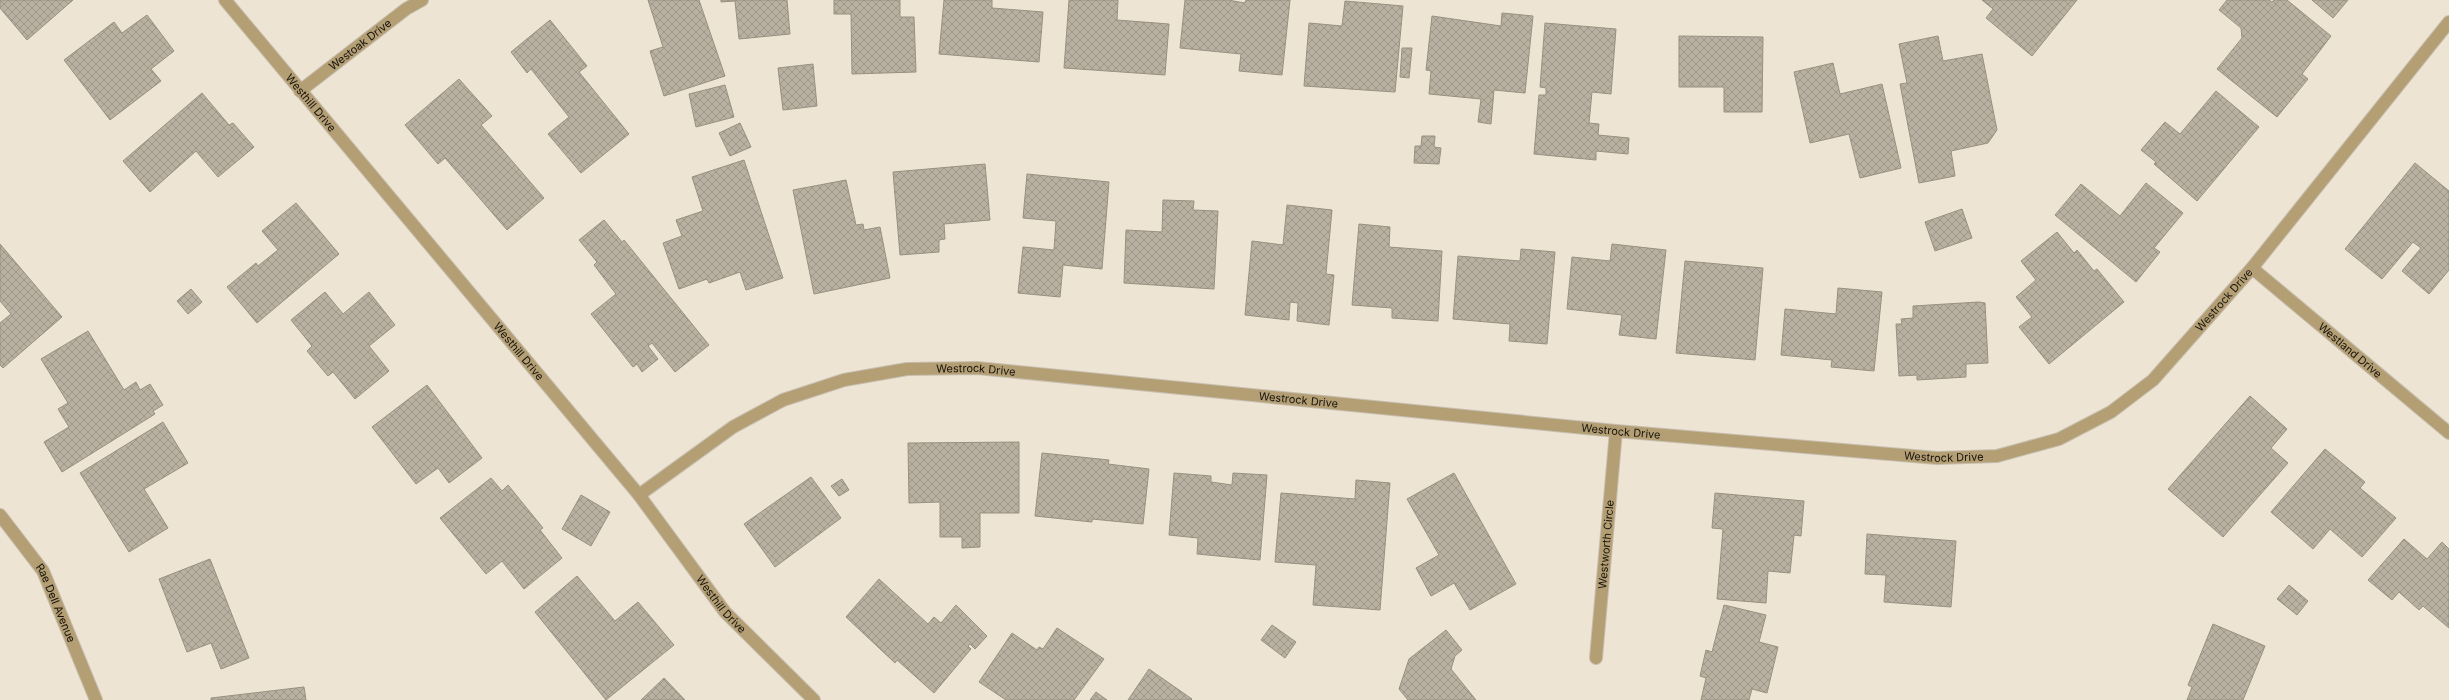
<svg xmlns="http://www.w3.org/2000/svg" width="2449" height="700" font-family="Inter,sans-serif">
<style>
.building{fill:url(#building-cross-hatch);stroke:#989080}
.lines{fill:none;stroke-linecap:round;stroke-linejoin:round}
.street-casing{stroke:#c6beaf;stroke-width:14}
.street{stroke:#b49e74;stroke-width:12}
.labels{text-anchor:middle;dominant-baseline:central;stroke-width:3.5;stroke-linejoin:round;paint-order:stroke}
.street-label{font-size:11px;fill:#16130d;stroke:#fff}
</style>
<defs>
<pattern id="building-cross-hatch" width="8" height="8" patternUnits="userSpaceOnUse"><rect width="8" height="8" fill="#b8b0a0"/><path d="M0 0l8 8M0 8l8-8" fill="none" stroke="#9d9689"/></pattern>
</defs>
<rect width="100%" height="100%" fill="#ede4d3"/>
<!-- building -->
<g class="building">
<path d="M 0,0 L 73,0 L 27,40 L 0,8 Z"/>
<path d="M 648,0 L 699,0 L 725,76 L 664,96 L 650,51 L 663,47 Z"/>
<path d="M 721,0 L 787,0 L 790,34 L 739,39 L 735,1 L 721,2 Z"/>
<path d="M 834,0 L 900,0 L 900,17 L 914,17 L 916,72 L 852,74 L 851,14 L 834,14 Z"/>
<path d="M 944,0 L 992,0 L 992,8 L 1043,12 L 1039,62 L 939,54 Z"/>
<path d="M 1069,0 L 1118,0 L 1117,20 L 1169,24 L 1165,75 L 1064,68 Z"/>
<path d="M 1185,0 L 1228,0 L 1245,3 L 1246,0 L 1290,0 L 1282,75 L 1239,71 L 1241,54 L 1180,48 Z"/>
<path d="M 1982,0 L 2077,0 L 2032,56 L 1986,18 L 1993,9 Z"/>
<path d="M 2227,0 L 2269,0 L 2272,2 L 2274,0 L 2287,0 L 2331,36 L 2302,74 L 2308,79 L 2277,117 L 2217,69 L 2242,38 L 2241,28 L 2219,10 Z"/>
<path d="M 2312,0 L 2348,0 L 2333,18 Z"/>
<path d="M 1345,1 L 1403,6 L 1395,92 L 1304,86 L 1309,23 L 1342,26 Z"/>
<path d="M 1502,13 L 1533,16 L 1525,93 L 1494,90 L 1491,124 L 1478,122 L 1481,99 L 1429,94 L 1431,71 L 1426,70 L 1432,16 L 1501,26 Z"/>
<path d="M 147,15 L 174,51 L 151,69 L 161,81 L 110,120 L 64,60 L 114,22 L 122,33 Z"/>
<path d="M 550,20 L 587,66 L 579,72 L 629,134 L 581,173 L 548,134 L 569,117 L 531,69 L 527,73 L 511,52 Z"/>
<path d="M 1545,23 L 1616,29 L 1611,94 L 1592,92 L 1589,123 L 1599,124 L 1598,135 L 1629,138 L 1628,154 L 1596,151 L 1596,160 L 1534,154 L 1539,95 L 1546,95 L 1546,88 L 1540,87 Z"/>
<path d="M 1679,36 L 1763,37 L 1762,112 L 1724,112 L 1724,87 L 1679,87 Z"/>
<path d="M 1938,36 L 1943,61 L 1982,54 L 1997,130 L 1988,143 L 1951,151 L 1955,176 L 1919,183 L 1900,84 L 1907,83 L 1899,44 Z"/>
<path d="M 1402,48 L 1412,48 L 1409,78 L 1400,77 Z"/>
<path d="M 1833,63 L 1840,94 L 1882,84 L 1901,168 L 1860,178 L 1849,134 L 1810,143 L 1794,72 Z"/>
<path d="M 813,64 L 817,106 L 783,110 L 778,68 Z"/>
<path d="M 459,79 L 492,116 L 481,125 L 544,198 L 507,230 L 445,158 L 438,164 L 405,125 Z"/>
<path d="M 725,85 L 734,117 L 696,127 L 689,94 Z"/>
<path d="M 2216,91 L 2259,127 L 2197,201 L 2154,164 L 2156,162 L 2141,150 L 2165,122 L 2180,134 Z"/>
<path d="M 202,93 L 229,125 L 233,123 L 254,147 L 218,177 L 196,151 L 150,192 L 123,161 Z"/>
<path d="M 740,123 L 751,147 L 730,156 L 719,133 Z"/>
<path d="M 1422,136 L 1435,136 L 1434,147 L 1441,148 L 1439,164 L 1414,163 L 1415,146 L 1421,146 Z"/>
<path d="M 744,160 L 783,278 L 746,290 L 740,272 L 709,283 L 707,279 L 679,289 L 663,243 L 682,236 L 676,220 L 703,211 L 692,177 Z"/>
<path d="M 2415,163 L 2449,191 L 2449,270 L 2429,294 L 2402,271 L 2421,248 L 2413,242 L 2382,279 L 2345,249 Z"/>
<path d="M 985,164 L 990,220 L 944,224 L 945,239 L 939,240 L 939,252 L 900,255 L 893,172 Z"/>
<path d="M 1027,174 L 1109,182 L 1102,269 L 1063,265 L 1060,297 L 1018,293 L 1023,247 L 1054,250 L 1056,221 L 1023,218 Z"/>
<path d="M 846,180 L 856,225 L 863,224 L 864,230 L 880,227 L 890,278 L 814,294 L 793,190 Z"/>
<path d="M 2146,183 L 2183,213 L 2154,248 L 2160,252 L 2136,282 L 2055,215 L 2081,184 L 2120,216 Z"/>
<path d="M 1163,200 L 1194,201 L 1193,210 L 1218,211 L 1214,289 L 1124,283 L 1126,230 L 1162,232 Z"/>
<path d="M 296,203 L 339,254 L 257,323 L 227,287 L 256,263 L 258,266 L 278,250 L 262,231 Z"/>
<path d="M 1287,205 L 1332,210 L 1326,274 L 1334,275 L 1329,325 L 1297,321 L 1298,303 L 1290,302 L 1289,320 L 1245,315 L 1252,241 L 1283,245 Z"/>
<path d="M 1962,209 L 1972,238 L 1935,251 L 1925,222 Z"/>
<path d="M 604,220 L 622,242 L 624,240 L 709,345 L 675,372 L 652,343 L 648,346 L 658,359 L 642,372 L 637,364 L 633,367 L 591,314 L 616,294 L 594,265 L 597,262 L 579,240 Z"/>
<path d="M 1359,224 L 1390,227 L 1389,247 L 1442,251 L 1438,321 L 1392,318 L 1392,308 L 1352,305 Z"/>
<path d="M 2057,232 L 2074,253 L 2077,250 L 2094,271 L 2097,269 L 2124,302 L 2049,364 L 2019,327 L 2032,317 L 2016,297 L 2036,280 L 2021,261 Z"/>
<path d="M 0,244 L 62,317 L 3,368 L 0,365 L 0,323 L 11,314 L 0,301 Z"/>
<path d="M 1612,244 L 1666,250 L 1656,339 L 1619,335 L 1622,315 L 1567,309 L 1572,257 L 1610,261 Z"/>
<path d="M 1521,249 L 1555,252 L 1547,344 L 1509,341 L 1510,324 L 1453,319 L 1458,256 L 1520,261 Z"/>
<path d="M 1685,261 L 1763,268 L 1755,360 L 1676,353 Z"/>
<path d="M 1838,288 L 1882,292 L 1874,371 L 1831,367 L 1832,360 L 1781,355 L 1785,309 L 1836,314 Z"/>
<path d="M 191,289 L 202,302 L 188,314 L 177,301 Z"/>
<path d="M 325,292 L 343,314 L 369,292 L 395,325 L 369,346 L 389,371 L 355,399 L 333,372 L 328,376 L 307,351 L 312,346 L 291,320 Z"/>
<path d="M 1979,302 L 1985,303 L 1988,363 L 1966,364 L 1966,377 L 1917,380 L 1917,375 L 1899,376 L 1896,324 L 1902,324 L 1901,319 L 1913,318 L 1913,306 Z"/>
<path d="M 88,331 L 124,390 L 136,382 L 140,390 L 150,384 L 163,405 L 153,411 L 155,414 L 62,472 L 44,442 L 69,427 L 58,409 L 68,403 L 41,359 Z"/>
<path d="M 427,385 L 482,458 L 449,483 L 438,468 L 416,484 L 372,427 Z"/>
<path d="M 2250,396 L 2287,429 L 2271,448 L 2288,463 L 2223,537 L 2168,489 Z"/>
<path d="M 163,422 L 188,463 L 144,489 L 168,528 L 129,552 L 80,473 Z"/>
<path d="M 1019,442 L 1019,513 L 980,513 L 980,547 L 962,548 L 962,537 L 940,537 L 940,502 L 909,503 L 908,443 Z"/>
<path d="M 2325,449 L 2365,482 L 2360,488 L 2396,518 L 2362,557 L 2330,529 L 2313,549 L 2271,512 Z"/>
<path d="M 1042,453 L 1109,460 L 1108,464 L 1149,469 L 1143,524 L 1092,519 L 1092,522 L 1035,516 Z"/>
<path d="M 1174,473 L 1211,476 L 1211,482 L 1232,485 L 1233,473 L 1267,475 L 1260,560 L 1197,554 L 1198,538 L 1169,535 Z"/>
<path d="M 1454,473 L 1516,584 L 1470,610 L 1454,583 L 1431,596 L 1416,568 L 1439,555 L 1407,499 Z"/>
<path d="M 811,477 L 841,518 L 775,567 L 744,524 Z"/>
<path d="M 491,478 L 502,491 L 508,485 L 543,528 L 540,530 L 562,558 L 524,589 L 502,561 L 486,574 L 440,518 Z"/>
<path d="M 842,479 L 849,490 L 839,496 L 831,486 Z"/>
<path d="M 1356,480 L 1390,483 L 1380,610 L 1313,605 L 1316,565 L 1275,562 L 1281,493 L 1355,499 Z"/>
<path d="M 1715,493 L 1804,501 L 1801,536 L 1794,535 L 1790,573 L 1768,571 L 1766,603 L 1717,599 L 1723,529 L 1712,528 Z"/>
<path d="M 581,495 L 610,512 L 591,546 L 562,529 Z"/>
<path d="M 1867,534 L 1956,541 L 1951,607 L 1884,602 L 1886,575 L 1865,574 Z"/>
<path d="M 2404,539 L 2427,559 L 2442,542 L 2449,549 L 2449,628 L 2423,606 L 2419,610 L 2399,592 L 2392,600 L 2368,580 Z"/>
<path d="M 210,559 L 249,658 L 221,669 L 211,643 L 187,652 L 159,579 Z"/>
<path d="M 577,576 L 615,621 L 638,602 L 674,645 L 606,700 L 535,612 Z"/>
<path d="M 879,579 L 928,624 L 934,617 L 941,623 L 956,605 L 987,636 L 975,649 L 970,644 L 968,646 L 971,649 L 934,693 L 897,660 L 895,663 L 846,617 Z"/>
<path d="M 2289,585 L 2308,601 L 2297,615 L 2277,599 Z"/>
<path d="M 1724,605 L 1766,615 L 1759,642 L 1778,647 L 1767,693 L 1752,689 L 1749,700 L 1701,700 L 1706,678 L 1700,676 L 1706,650 L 1712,652 Z"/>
<path d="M 2213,624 L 2265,646 L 2243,700 L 2187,700 L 2192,687 L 2188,685 Z"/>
<path d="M 1272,625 L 1296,642 L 1285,658 L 1261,640 Z"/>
<path d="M 1057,628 L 1104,659 L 1074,700 L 1006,700 L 979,682 L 1012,633 L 1037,650 L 1039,647 L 1043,649 Z"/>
<path d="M 1446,630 L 1462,650 L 1455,656 L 1451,669 L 1476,700 L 1408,700 L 1399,689 L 1409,659 Z"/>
<path d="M 1149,669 L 1192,699 L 1191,700 L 1128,700 Z"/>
<path d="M 664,678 L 685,700 L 641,700 Z"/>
<path d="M 304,687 L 306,700 L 211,700 L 211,698 Z"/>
<path d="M 1096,692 L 1107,700 L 1090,700 Z"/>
</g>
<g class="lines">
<defs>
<g id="street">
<path id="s1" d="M 225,0 L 639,495 L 725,612 L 814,700"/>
<path id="s2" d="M 300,91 L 406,9 L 422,0"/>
<path id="s3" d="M 2252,268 L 2449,433"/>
<path id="s4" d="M 639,495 L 733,427 L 783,400 L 844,380 L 907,369 L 977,368 L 1616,431 L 1937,458 L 1997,456 L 2059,439 L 2111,412 L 2153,380 L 2252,268 L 2449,22"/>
<path id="s5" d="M 0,515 L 43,571 L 96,700"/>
<path id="s6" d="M 1596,658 L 1616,431"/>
</g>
</defs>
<!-- street casing -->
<use href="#street" class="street-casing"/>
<!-- street -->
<use href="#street" class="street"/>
</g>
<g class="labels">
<!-- street labels -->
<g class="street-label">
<text stroke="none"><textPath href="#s2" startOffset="76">Westoak Drive</textPath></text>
<text stroke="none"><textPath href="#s1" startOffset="134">Westhill Drive</textPath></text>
<text stroke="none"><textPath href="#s4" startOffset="1678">Westrock Drive</textPath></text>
<text stroke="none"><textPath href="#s1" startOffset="458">Westhill Drive</textPath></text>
<text stroke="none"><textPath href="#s3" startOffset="128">Westland Drive</textPath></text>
<text stroke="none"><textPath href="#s4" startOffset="370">Westrock Drive</textPath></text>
<text stroke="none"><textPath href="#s4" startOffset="694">Westrock Drive</textPath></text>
<text stroke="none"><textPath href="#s4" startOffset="1018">Westrock Drive</textPath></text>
<text stroke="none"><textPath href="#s4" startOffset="1342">Westrock Drive</textPath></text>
<text stroke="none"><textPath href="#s6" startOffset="114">Westworth Circle</textPath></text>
<text stroke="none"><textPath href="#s1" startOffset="782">Westhill Drive</textPath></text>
<text stroke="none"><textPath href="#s5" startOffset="105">Rae Dell Avenue</textPath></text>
</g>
</g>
</svg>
